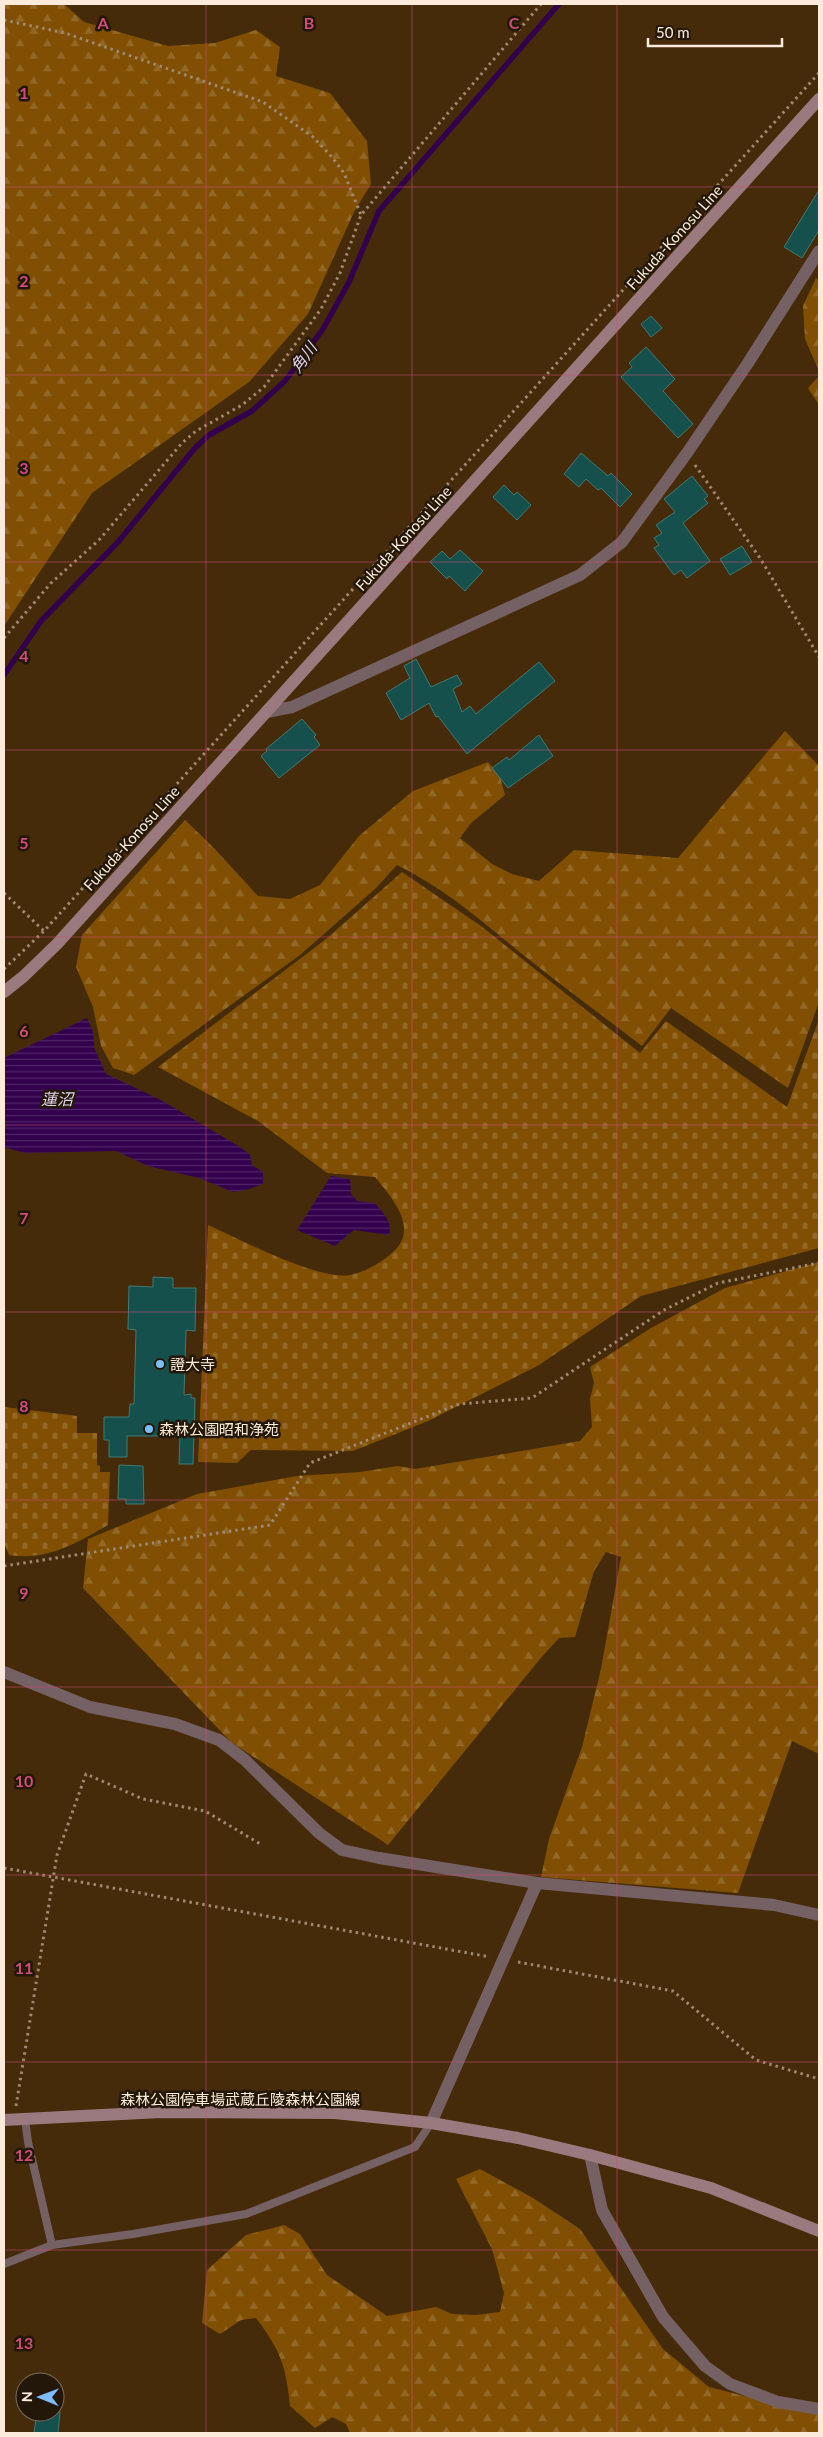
<svg xmlns="http://www.w3.org/2000/svg" width="823" height="2437" font-family="Lato,'Noto Sans JP',sans-serif">
<style>
.forest{fill:url(#forest-firs)}
.cemetery{fill:url(#cemetery-stones)}
.water{fill:url(#water-rules)}
.lines{fill:none;stroke-linecap:round;stroke-linejoin:round}
.stream{stroke:#33004e;stroke-width:5.5}
.building{fill:#15504c;stroke:#427a75}
.path{stroke:#9f8a71;stroke-width:3;stroke-dasharray:2.5 4;stroke-linecap:butt}
.service{stroke:#756063;stroke-width:8}
.minor{stroke:#756063;stroke-width:12}
.secondary{stroke:#9a7a7e;stroke-width:12}
.grid{fill:none;stroke:#d04d7b;stroke-width:1;stroke-opacity:0.55}
.poi-dot{fill:#7fbdf9;stroke:#23170a;stroke-width:2}
.labels{text-anchor:middle;dominant-baseline:central;stroke-width:5;stroke-linejoin:round;paint-order:stroke}
.street-label{font-size:15px;fill:#fcebda;stroke:#23170a}
.poi-label{font-size:15px;fill:#fcebda;stroke:#23170a;text-anchor:start}
.water-label{font-size:16px;font-style:italic;fill:#dfd2ec;stroke:#23170a}
.grid-label{font-size:16px;text-anchor:middle;font-weight:bold;fill:#d04d7b;stroke:#23170a;stroke-width:5;stroke-linejoin:round;paint-order:stroke}
</style>
<defs>
<pattern id="forest-firs" width="22" height="20" patternUnits="userSpaceOnUse" patternTransform="scale(1.25)"><rect width="22" height="20" fill="#804f03"/><path d="M5 1l3.5 6h-7zM16 11l3.5 6h-7z" fill="#936827"/></pattern>
<pattern id="cemetery-stones" width="16" height="16" patternUnits="userSpaceOnUse" patternTransform="scale(1.25)"><rect width="16" height="16" fill="#804f03"/><path d="M2 7V4a2 2 0 0 1 4 0v3zM10 15v-3a2 2 0 0 1 4 0v3z" fill="#936827"/></pattern>
<pattern id="water-rules" width="6" height="5" patternUnits="userSpaceOnUse" patternTransform="scale(1.25)"><rect width="6" height="5" fill="#33004e"/><path d="M0 2.5h6" fill="none" stroke="#512567"/></pattern>
</defs>
<rect width="100%" height="100%" fill="#452b0a"/>
<!-- forest -->
<g class="forest">
<path d="M 4,4 L 64,4 L 84,22 L 168,46 L 215,43 L 256,30 L 280,47 L 276,76 L 330,93 L 367,141 L 371,184 L 354,212 L 308,314 L 249,382 L 92,493 L 4,626 Z"/>
<path d="M 816,278 L 819,280 L 819,371 L 805,339 L 803,306 Z"/>
<path d="M 819,376 L 819,405 L 808,388 Z"/>
<path d="M 785,731 L 819,766 L 819,1002 L 788,1088 L 671,1008 L 642,1046 C 604,1017 565,988 527,958 C 486,925 445,888 397,865 L 375,889 L 300,955 L 134,1075 L 113,1068 L 101,1046 L 93,1007 L 76,967 L 82,935 L 185,820 L 212,846 L 258,896 L 290,899 L 320,885 L 359,836 L 413,791 L 488,762 L 500,777 L 505,795 L 471,823 L 460,838 L 492,864 L 512,874 L 539,881 L 574,850 L 678,858 Z"/>
<path d="M 819,1262 L 819,1754 L 792,1741 L 738,1893 L 541,1877 L 549,1839 L 582,1747 L 601,1669 L 621,1557 L 606,1552 L 594,1571 L 575,1637 L 559,1638 L 540,1659 L 388,1845 L 231,1742 L 83,1588 L 88,1539 L 197,1494 L 297,1476 L 360,1472 L 398,1466 L 415,1469 L 580,1441 L 592,1427 L 590,1399 L 594,1383 L 590,1367 L 651,1328 L 725,1288 Z"/>
<path d="M 480,2169 L 533,2198 L 580,2229 L 663,2349 L 709,2387 L 819,2415 L 819,2433 L 350,2433 L 346,2424 L 332,2417 L 315,2428 L 290,2406 C 286,2365 280,2350 256,2318 L 241,2320 L 220,2334 L 202,2323 L 207,2270 L 246,2235 L 284,2225 L 300,2234 L 327,2275 L 387,2316 L 436,2307 L 452,2314 L 476,2315 L 500,2312 L 504,2293 L 492,2249 L 456,2179 Z"/>
</g>
<!-- cemetery -->
<g class="cemetery">
<path d="M 402,872 L 481,926 L 640,1053 L 666,1021 L 787,1107 L 819,1019 L 819,1248 L 641,1296 L 539,1365 L 428,1421 L 353,1451 L 251,1450 L 237,1463 L 198,1462 L 208,1225 C 239,1239 319,1281 350,1275 C 366,1272 382,1262 393,1252 C 420,1228 391,1197 375,1177 L 327,1173 L 258,1121 L 158,1067 L 326,939 Z"/>
<path d="M 5,1407 L 77,1416 L 77,1433 L 97,1433 L 97,1465 L 100,1466 L 100,1472 L 110,1472 L 108,1525 C 76,1543 48,1561 9,1555 L 4,1543 Z"/>
</g>
<!-- water -->
<g class="water">
<path d="M 87,1018 L 93,1032 L 94,1047 L 106,1074 L 161,1100 L 240,1147 L 250,1155 L 252,1165 L 263,1172 L 263,1184 L 246,1190 L 233,1192 L 199,1178 L 148,1166 L 116,1151 L 25,1153 L 4,1147 L 4,1058 Z"/>
<path d="M 331,1176 L 350,1179 L 351,1194 L 357,1201 L 375,1203 C 383,1213 393,1222 389,1235 L 354,1230 L 335,1246 L 297,1230 Z"/>
</g>
<g class="lines">
<!-- stream -->
<path class="stream" d="M 4,675 L 41,621 L 118,542 L 195,448 L 209,435 L 252,411 L 285,381 L 323,329 L 349,282 L 379,211 L 559,4"/>
</g>
<!-- building -->
<g class="building">
<path d="M 819,190 L 819,230 L 802,258 L 784,247 Z"/>
<path d="M 651,316 L 662,328 L 651,337 L 641,324 Z"/>
<path d="M 646,347 L 675,379 L 663,391 L 693,424 L 678,438 L 621,377 L 632,367 L 629,363 Z"/>
<path d="M 581,453 L 608,476 L 611,473 L 632,494 L 620,507 L 601,488 L 598,490 L 586,479 L 579,487 L 564,474 Z"/>
<path d="M 692,476 L 708,496 L 704,499 L 708,503 L 683,523 L 710,561 L 687,578 L 681,570 L 674,575 L 654,548 L 659,545 L 654,538 L 662,533 L 656,525 L 675,512 L 664,499 Z"/>
<path d="M 504,485 L 514,495 L 517,492 L 531,505 L 517,520 L 493,497 Z"/>
<path d="M 742,546 L 752,562 L 730,575 L 720,559 Z"/>
<path d="M 460,550 L 483,571 L 465,591 L 449,576 L 447,579 L 430,562 L 442,551 L 450,559 Z"/>
<path d="M 416,659 L 431,687 L 457,675 L 462,684 L 453,689 L 462,712 L 470,706 L 476,714 L 539,662 L 555,681 L 467,754 L 438,716 L 436,717 L 429,703 L 401,720 L 386,693 L 410,678 L 404,666 Z"/>
<path d="M 302,719 L 316,735 L 314,737 L 320,745 L 279,778 L 261,756 L 267,751 L 266,749 Z"/>
<path d="M 539,735 L 553,756 L 508,788 L 492,768 L 507,757 L 509,760 Z"/>
<path d="M 153,1277 L 173,1278 L 173,1288 L 196,1288 L 195,1331 L 186,1330 L 184,1395 L 191,1394 L 191,1398 L 195,1398 L 193,1464 L 179,1464 L 180,1436 L 127,1436 L 127,1457 L 109,1457 L 109,1440 L 104,1440 L 104,1417 L 129,1417 L 130,1404 L 134,1404 L 136,1330 L 128,1329 L 129,1286 L 153,1287 Z"/>
<path d="M 119,1465 L 143,1466 L 144,1504 L 126,1504 L 126,1499 L 118,1499 Z"/>
<path d="M 37,2412 L 60,2412 L 58,2433 L 34,2433 Z"/>
</g>
<g class="lines">
<!-- path -->
<g class="path">
<path d="M 4,20 L 65,33 L 263,102 L 313,137 L 332,157 L 344,173 L 361,215"/>
<path d="M 695,465 L 760,558 L 819,657"/>
<path d="M 4,638 L 51,583 L 99,540 L 182,443 L 196,431 L 242,405 L 264,387 L 321,309 L 340,273 L 361,215 L 541,4"/>
<path d="M 4,893 L 45,932"/>
<path d="M 4,969 L 44,931 L 819,73"/>
<path d="M 4,1566 L 270,1525 L 310,1463 L 459,1404 L 532,1398 L 664,1310 L 718,1283 L 819,1263"/>
<path d="M 4,1868 L 490,1957"/>
<path d="M 518,1962 L 673,1991 L 756,2060 L 819,2079"/>
<path d="M 16,2106 L 57,1855 L 86,1774 L 143,1799 L 205,1811 L 262,1845"/>
</g>
<!-- service -->
<g class="service">
<path d="M 25,2119 L 28,2142 L 52,2245"/>
<path d="M 4,2264 L 52,2245 L 133,2234 L 246,2214 L 415,2147 L 431,2123"/>
</g>
<!-- minor -->
<g class="minor">
<path d="M 267,712 L 292,707 L 580,575 L 622,542 L 687,453 L 748,363 L 819,251"/>
<path d="M 4,1672 L 90,1707 L 175,1724 L 219,1740 L 245,1760 L 319,1833 L 342,1850 L 379,1858 L 537,1883 L 774,1905 L 819,1915"/>
<path d="M 431,2123 L 537,1883"/>
<path d="M 590,2155 L 602,2210 L 663,2317 L 705,2366 L 730,2384 L 778,2402 L 819,2409"/>
</g>
<!-- secondary -->
<g class="secondary">
<path d="M 4,992 L 24,976 L 57,944 L 819,99"/>
<path d="M 4,2120 L 161,2112 L 335,2113 L 431,2123 L 518,2138 L 590,2155 L 711,2188 L 819,2231"/>
</g>
</g>
<!-- grid -->
<path class="grid" d="M 206,4 L 206,2433M 412,4 L 412,2433M 617,4 L 617,2433M 4,187 L 819,187M 4,375 L 819,375M 4,562 L 819,562M 4,750 L 819,750M 4,937 L 819,937M 4,1125 L 819,1125M 4,1312 L 819,1312M 4,1500 L 819,1500M 4,1687 L 819,1687M 4,1875 L 819,1875M 4,2062 L 819,2062M 4,2250 L 819,2250"/>
<!-- markers -->
<g class="poi-dot">
<circle cx="160" cy="1364" r="5"/>
<circle cx="149" cy="1429" r="5"/>
</g>
<g class="labels">
<!-- street labels -->
<g class="street-label">
<text transform="translate(674 237) rotate(-48)">Fukuda-Konosu Line</text>
<text transform="translate(403 538) rotate(-48)">Fukuda-Konosu Line</text>
<text transform="translate(131 838) rotate(-48)">Fukuda-Konosu Line</text>
<text x="240" y="2099">森林公園停車場武蔵丘陵森林公園線</text>
</g>
<!-- poi labels -->
<g class="poi-label">
<text x="170" y="1364">證大寺</text>
<text x="159" y="1429">森林公園昭和浄苑</text>
</g>
<!-- water labels -->
<g class="water-label">
<text transform="translate(303 357) rotate(-54)">角川</text>
<text x="57" y="1098">蓮沼</text>
</g>
</g>
<g class="grid-label">
<text x="103" y="29">A</text>
<text x="309" y="29">B</text>
<text x="514" y="29">C</text>
<text x="24" y="99">1</text>
<text x="24" y="287">2</text>
<text x="24" y="474">3</text>
<text x="24" y="662">4</text>
<text x="24" y="849">5</text>
<text x="24" y="1037">6</text>
<text x="24" y="1224">7</text>
<text x="24" y="1412">8</text>
<text x="24" y="1599">9</text>
<text x="24" y="1787">10</text>
<text x="24" y="1974">11</text>
<text x="24" y="2161">12</text>
<text x="24" y="2349">13</text>
</g>
<!-- border -->
<rect width="823" height="2437" fill="none" stroke="#fcebda" stroke-width="10"/>
<!-- north arrow -->
<g transform="translate(40 2397) rotate(271)"><circle r="24" fill="#23170a" stroke="#7a6c5d"/>
<path d="M0-4L9 19L0 12L-9 19Z" fill="#7fbdf9"/>
<text y="-8" font-size="14" font-weight="bold" text-anchor="middle" fill="#fcebda">N</text>
</g>
<!-- scale -->
<path d="M648 38v8h134v-8" fill="none" stroke="#fcebda" stroke-width="2.5"/>
<text x="656" y="38" font-size="15" fill="#fcebda" stroke="#23170a" stroke-width="4" paint-order="stroke">50 m</text>
</svg>
